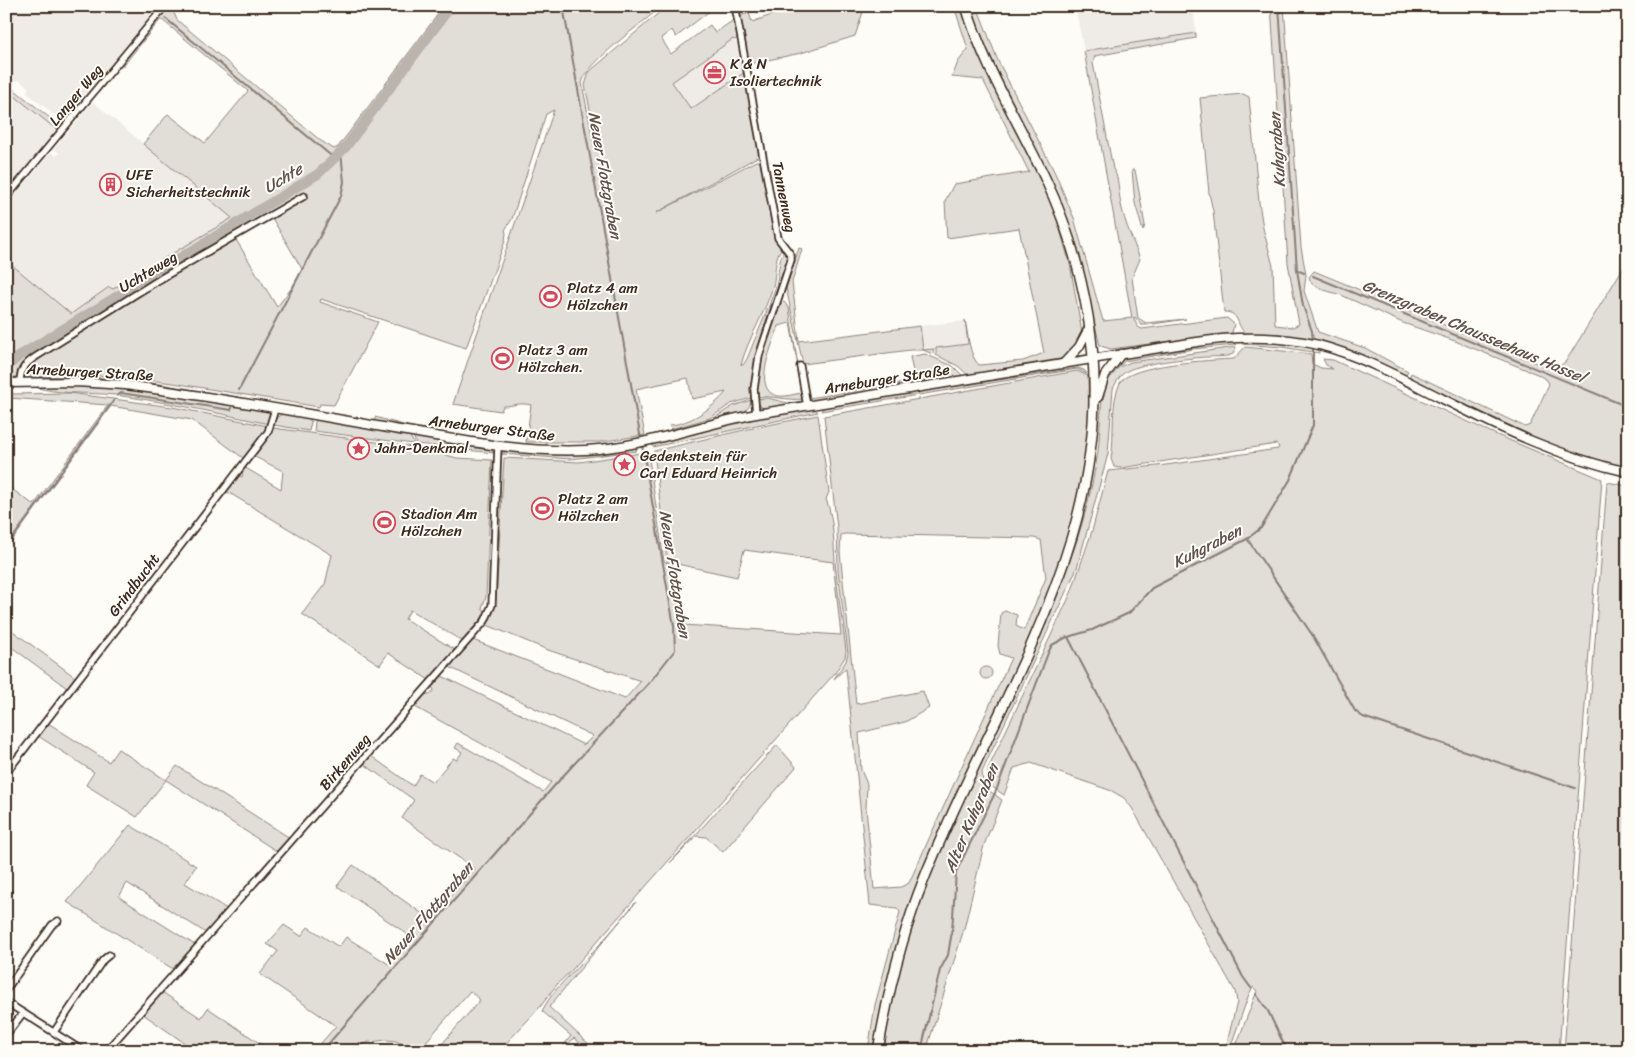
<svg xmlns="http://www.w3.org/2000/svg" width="1634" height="1057" font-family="Sriracha,sans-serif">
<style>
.built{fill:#efece7}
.green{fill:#e1ded7;stroke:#8e847a;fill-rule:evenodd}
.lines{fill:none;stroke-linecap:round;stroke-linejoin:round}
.stream{stroke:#887d74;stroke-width:2}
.river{stroke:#bbb4ad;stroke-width:10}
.minor-casing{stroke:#3b2a1e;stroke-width:9}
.secondary-casing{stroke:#3b2a1e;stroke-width:11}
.primary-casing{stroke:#3b2a1e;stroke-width:12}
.minor{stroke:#fdfcf7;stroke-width:5.5}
.secondary{stroke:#fdfcf7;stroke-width:8}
.primary{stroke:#fdfcf7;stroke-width:9}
.labels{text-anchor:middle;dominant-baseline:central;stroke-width:4;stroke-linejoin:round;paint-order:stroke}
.poi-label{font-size:15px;fill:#3b2a1e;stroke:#fdfcf7;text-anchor:start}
.street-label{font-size:15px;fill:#3b2a1e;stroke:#fdfcf7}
.water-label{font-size:16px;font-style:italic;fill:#615349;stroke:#fdfcf7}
</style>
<rect width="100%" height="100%" fill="#fdfcf7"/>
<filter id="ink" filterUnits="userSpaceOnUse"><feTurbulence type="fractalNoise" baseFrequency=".02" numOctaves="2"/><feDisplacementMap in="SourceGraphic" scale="10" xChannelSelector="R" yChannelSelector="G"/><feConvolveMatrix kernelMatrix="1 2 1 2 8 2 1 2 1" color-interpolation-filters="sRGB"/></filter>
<g filter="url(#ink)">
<!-- built -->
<g class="built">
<path d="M 6,6 L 159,6 L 63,122 L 27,93 L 28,87 L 19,80 L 14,82 L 6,76 Z"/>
<path d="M 1075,6 L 1193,6 L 1196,33 L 1084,51 Z"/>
<path d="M 733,38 L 741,51 L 744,74 L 691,109 L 672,82 Z"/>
<path d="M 6,89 L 57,130 L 13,183 L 6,177 Z"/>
<path d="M 93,102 L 233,218 L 112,290 L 109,287 L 71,314 L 6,260 L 6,206 L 51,152 L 56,156 L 59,153 L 54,149 Z"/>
<path d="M 964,321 L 968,345 L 923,350 L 920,326 Z"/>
</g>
<!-- green -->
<g class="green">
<path d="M 168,6 L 179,6 L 174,13 L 177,20 L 321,141 L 334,149 L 338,147 L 444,6 L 449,6 L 410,59 L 413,60 L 454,6 L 662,6 C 644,22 586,63 582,83 L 595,151 L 598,149 L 585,85 L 589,72 L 667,6 L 716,6 L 676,37 L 672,30 L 661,38 L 671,54 L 710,25 L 715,33 L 735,19 L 739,37 L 735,40 L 733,39 L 672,82 L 691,109 L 745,72 L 761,155 L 656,213 L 756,161 L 761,161 L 763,165 L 776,241 L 781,249 C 774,258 776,275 773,286 C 765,314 748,338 741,365 L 743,365 L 747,359 C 756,335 768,311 776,286 C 779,275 778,260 784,251 L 788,257 C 774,300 751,352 751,398 L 731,404 L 710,418 L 671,429 L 670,425 C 690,424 714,407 726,392 L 692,399 L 688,378 L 636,389 L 645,435 L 599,442 L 526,442 L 531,405 C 518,402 515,406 503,406 L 501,411 L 453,404 L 554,110 L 546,114 L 512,219 L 505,230 L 506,233 L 505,241 L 466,348 L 321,299 L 320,302 L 378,322 L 334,405 L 320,404 L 319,407 L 173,383 L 114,376 L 37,373 L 23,377 L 24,370 L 41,357 L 235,238 L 277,307 L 293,286 L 302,269 L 272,218 L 308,197 L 308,193 L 36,353 L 17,377 L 6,378 L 6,260 L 71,314 L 109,287 L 113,289 L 232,218 L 143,144 L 168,114 L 205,143 L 248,91 L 161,19 L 122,67 L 121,63 Z"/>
<path d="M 797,6 L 865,6 L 855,36 L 801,53 L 749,64 L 740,16 L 749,13 L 752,22 Z"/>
<path d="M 954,6 L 963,6 L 1050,196 L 1070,264 L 1082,333 C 1079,345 1071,354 1060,360 L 969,376 L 958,366 L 936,355 L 936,348 L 968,344 L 965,320 C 968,333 969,356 979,365 L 1023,361 L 1044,353 L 1019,228 L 947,238 L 945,201 L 954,184 L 1029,172 L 983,80 L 952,77 L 958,62 L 968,49 Z"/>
<path d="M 970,6 L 977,6 L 998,61 L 1055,173 L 1074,218 L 1103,321 L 1132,318 L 1084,51 L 1196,33 L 1196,38 L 1095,56 L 1093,63 L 1113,169 C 1118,176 1118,184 1119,192 C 1122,218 1131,235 1140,259 L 1132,278 L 1138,318 L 1146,323 L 1186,319 L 1147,325 L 1141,325 L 1135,317 L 1133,318 L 1138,327 L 1142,329 L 1227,318 L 1234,324 L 1232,333 L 1111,349 L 1100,346 L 1079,258 L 982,42 Z"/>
<path d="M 1271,6 L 1284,6 L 1301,247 L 1306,275 L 1304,291 L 1318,332 L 1365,348 L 1408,371 L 1405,376 L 1363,355 L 1320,340 L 1245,333 C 1236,325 1240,312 1224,312 L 1213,211 L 1209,193 L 1200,98 L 1243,94 L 1249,97 L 1259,202 L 1263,228 L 1273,266 L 1275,325 L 1293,327 L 1299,324 L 1288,263 Z"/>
<path d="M 6,83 L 55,122 L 59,128 L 57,130 L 6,89 Z"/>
<path d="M 1132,170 L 1135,170 L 1145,225 L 1143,231 L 1135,203 Z"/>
<path d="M 799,248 L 802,249 L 792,282 L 799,341 L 920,326 L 923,350 L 934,349 L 933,354 L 923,350 L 910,350 L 803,364 L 786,288 Z"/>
<path d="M 1628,260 L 1628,468 L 1558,448 L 1409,378 L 1411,373 L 1525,427 L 1530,425 L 1549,384 L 1547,380 L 1537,374 L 1455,341 L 1403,323 L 1341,295 L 1324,290 L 1312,284 L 1309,277 L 1314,271 L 1546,367 L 1559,367 L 1566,361 Z"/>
<path d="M 784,302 L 789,308 L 798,366 L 790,323 L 779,326 C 774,341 750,391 778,396 C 786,397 794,394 802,393 L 799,368 L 804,399 C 787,401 772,395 756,397 L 760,361 L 780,306 Z"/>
<path d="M 1266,340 L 1319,349 L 1319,353 L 1281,347 L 1242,344 L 1243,341 Z"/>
<path d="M 1232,341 L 1236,345 L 1193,349 L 1125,361 L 1108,375 L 1120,361 L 1133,356 Z"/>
<path d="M 1236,347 L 1233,354 C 1225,358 1216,356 1207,357 C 1189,358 1141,363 1127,371 C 1120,375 1116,382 1113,389 L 1108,454 L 1077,568 L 982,772 L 983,786 L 1002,800 L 984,845 L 964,929 L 926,1051 L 882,1051 C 891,996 904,942 923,890 C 966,779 1026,676 1068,565 C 1082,529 1092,490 1098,452 C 1101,428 1099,401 1107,378 L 1111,377 L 1119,367 L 1131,362 Z"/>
<path d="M 1245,347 L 1311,354 L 1312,364 L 1321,368 L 1333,369 L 1326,365 L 1323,359 L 1333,360 L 1497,435 L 1602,479 L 1559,1051 L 1234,1051 L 1257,991 L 1253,987 L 1249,994 L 1229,1051 L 1225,1051 L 1237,1002 L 1235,991 L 1132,808 L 1124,798 L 1112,791 L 1031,763 L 1014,768 L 1004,795 L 988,784 L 988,769 L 1071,593 L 1092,531 L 1108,471 L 1166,465 L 1278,449 L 1279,447 L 1276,444 L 1121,468 L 1114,467 L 1111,459 C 1115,437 1110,402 1120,383 C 1130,364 1212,360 1234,359 Z"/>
<path d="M 925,354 L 953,366 L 962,375 L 960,378 L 810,402 L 807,398 L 806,382 L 809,398 L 915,381 L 910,357 Z"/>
<path d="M 1078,368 L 1084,370 L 1087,374 L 1077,369 L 821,411 L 825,406 Z"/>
<path d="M 1077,371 L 1088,376 L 1089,430 L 1077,511 L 1039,618 L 928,861 L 875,1051 L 868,1051 L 875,1005 L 900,912 L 897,908 L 870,905 L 846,668 L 834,679 L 846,661 L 848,653 L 838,570 L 837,528 L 824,416 ZM 845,534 L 1034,538 L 1041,540 L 1046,578 L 1024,630 L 1016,626 L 1017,615 L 1005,611 L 1001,613 L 998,646 L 1000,654 L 1011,658 L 909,883 L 901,887 L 874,889 L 866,808 L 867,784 L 861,770 L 859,733 L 905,722 L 929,708 L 923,691 L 856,704 L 840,552 L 841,535 Z"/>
<path d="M 34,376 L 107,378 L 160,384 L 258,401 L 257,403 L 222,397 L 24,379 Z"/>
<path d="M 31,386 C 111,384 189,397 268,410 L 271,414 L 269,424 C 218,413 167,402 115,395 C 87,392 58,395 31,386 Z"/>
<path d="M 69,393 L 172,407 L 268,426 L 243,458 L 192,420 L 111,406 L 6,549 L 6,485 L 34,505 L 108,405 L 8,398 L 11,394 Z"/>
<path d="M 767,398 L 788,403 L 803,401 L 801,404 L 768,409 L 761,407 L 756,399 Z"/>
<path d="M 751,400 C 750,417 724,417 711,420 L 733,406 Z"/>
<path d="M 813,408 L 818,412 L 653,447 L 651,443 L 752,419 Z"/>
<path d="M 284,413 L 309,417 L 311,422 L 309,431 L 274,425 L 276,418 Z"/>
<path d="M 818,415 L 829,492 L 826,499 C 835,522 833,546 836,571 C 838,597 843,624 846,651 L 845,657 L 835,673 L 570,972 L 558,983 L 540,1007 L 499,1051 L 436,1051 L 480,1000 L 470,991 L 418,1051 L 396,1041 L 387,1040 L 369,1042 L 350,1051 L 314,1051 L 336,1026 L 260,974 L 278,951 L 267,944 L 284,925 L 301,936 L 308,927 L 339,947 L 346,937 L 390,965 L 413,938 L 337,886 L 353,865 L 430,919 L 475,869 L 402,818 L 414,800 L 364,764 L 371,756 L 413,786 L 420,774 L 433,782 L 453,758 L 457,760 L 462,752 L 455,748 L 458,743 L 543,792 L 551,782 L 415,707 L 425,694 L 430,695 L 434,690 L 432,687 L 442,676 L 584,745 L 593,736 L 449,667 L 473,640 L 625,699 L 641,681 L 548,650 L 487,625 L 493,613 L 496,599 L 504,458 L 579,462 L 648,452 L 664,561 L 667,563 L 654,451 L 748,429 ZM 744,550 L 833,562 L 841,635 L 683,625 L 668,562 L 737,577 Z"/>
<path d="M 375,417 L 407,426 L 440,432 L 375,422 Z"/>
<path d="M 318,419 L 403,433 L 403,435 L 410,436 L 414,444 L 314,431 L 315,422 Z"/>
<path d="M 273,428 L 420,448 L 457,458 L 492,460 L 486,597 L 482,608 L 487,612 L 462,641 L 410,610 L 405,619 L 455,650 L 429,680 L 388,653 L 380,665 L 302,614 L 325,584 L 332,555 L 226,491 L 238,475 L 242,477 L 244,467 L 281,489 L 283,471 L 253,456 Z"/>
<path d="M 413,435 L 454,444 L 454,448 L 416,444 Z"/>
<path d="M 457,444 L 488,448 L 494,453 L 457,449 Z"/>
<path d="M 637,447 L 636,451 L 571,459 L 501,454 L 507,451 Z"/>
<path d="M 1607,482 L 1628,486 L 1628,1051 L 1564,1051 Z"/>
<path d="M 6,626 L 75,677 L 67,688 L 6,643 Z"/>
<circle cx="986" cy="673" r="6"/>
<path d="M 48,723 L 109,762 L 118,749 L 166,780 L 177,766 L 290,838 L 278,852 L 166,780 L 137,817 L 86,785 L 94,772 L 38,736 Z"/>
<path d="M 777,745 L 796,767 L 723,852 L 706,837 L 697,836 L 670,863 Z"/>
<path d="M 130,825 L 196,866 L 185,883 L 227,909 L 206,933 L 127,883 L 119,897 L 195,945 L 173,969 L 67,902 Z"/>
<path d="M 636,902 L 549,1007 L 596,1051 L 590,1051 L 574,1038 L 562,1051 L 559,1051 L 571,1036 L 542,1011 C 553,989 572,973 590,955 C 606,938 621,920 636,902 Z"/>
<path d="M 162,992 L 201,1018 L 208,1008 L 271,1051 L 196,1051 L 143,1014 Z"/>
<path d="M 397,1045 L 401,1051 L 358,1051 L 370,1047 Z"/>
</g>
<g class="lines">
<!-- stream -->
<g class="stream">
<path d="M 563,6 L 641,440"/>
<path d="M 1279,6 L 1297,270 L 1303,306 L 1312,331 L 1313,342"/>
<path d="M 165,18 L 335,159"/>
<path d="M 1297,270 L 1304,273"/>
<path d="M 1313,276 L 1628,407"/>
<path d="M 239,390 L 341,196 L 344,182 L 341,152"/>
<path d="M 117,396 L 121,393 L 231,410 L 232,408"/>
<path d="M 1248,540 L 1313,636 L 1355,711 L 1363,717 L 1575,788"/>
<path d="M 6,547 L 114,400"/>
<path d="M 1251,988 L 1243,977 L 1068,637 L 1092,630 L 1129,613 L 1152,588 L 1247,539 L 1261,528 L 1290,480 L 1313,425 L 1313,347"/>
<path d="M 1256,994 L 1268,1011 L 1287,1051"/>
<path d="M 322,1051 L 563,776 L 649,683 L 675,650 L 674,626 L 642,445"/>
<path d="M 921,1051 L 940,970 L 948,955 L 952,931 L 956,872 L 996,791 L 1048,653 L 1052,645 L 1067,637"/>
</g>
<!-- river -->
<path class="river" d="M 6,368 L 19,356 L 318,174 L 345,148 L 451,6"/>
<defs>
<g id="minor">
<path d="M 735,6 L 778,238 L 791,255 L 791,260 L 759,356 L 754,389 L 756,414"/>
<path d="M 6,198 L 165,6"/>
<path d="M 800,366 L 807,406"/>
<path d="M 20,382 C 20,369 26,363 37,356 L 160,279 L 304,196"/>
<path d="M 6,773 L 268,432 L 275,409"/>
<path d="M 6,893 L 8,892"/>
<path d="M 6,990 L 52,925 L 58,921"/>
<path d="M 6,1002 L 83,1051"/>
<path d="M 54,1032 L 103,960 L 109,955"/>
<path d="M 6,1035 L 23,1013"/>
<path d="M 106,1051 L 485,621 L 492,605 L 498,446"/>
</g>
<g id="secondary">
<path d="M 1063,364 L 1079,347 L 1089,328"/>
<path d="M 6,383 L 76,382 L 125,385 C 219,397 312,415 406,431 C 465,441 525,453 586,450 C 644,447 699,425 756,414 L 1190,343 C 1234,336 1275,335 1319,345 C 1361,356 1401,378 1441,398 C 1500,428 1562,458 1628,472"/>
<path d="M 1094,400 L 1098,397 L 1105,375 L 1121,354"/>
</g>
<path id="primary" d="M 878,1051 C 888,992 902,934 924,879 C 998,692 1124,528 1088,316 C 1080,269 1066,222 1045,178 C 1018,121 984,67 966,6"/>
</defs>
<!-- minor casing -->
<use href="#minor" class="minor-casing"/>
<!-- secondary casing -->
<use href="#secondary" class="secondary-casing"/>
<!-- primary casing -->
<use href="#primary" class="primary-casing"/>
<!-- minor -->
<use href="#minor" class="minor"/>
<!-- secondary -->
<use href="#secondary" class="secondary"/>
<!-- primary -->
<use href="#primary" class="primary"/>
</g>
</g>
<!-- icons -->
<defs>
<symbol id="office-ring" viewBox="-11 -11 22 22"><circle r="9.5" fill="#fdfcf7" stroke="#d1495b" stroke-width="1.5"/><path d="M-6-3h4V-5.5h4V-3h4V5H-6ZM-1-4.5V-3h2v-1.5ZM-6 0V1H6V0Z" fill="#d1495b"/></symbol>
<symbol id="building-ring" viewBox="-11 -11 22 22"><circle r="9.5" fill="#fdfcf7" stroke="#d1495b" stroke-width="1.5"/><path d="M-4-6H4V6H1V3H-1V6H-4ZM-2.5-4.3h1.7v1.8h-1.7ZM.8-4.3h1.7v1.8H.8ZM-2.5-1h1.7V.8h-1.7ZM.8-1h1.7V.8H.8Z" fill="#d1495b"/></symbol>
<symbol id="stadium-ring" viewBox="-11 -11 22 22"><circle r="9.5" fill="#fdfcf7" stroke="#d1495b" stroke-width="1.5"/><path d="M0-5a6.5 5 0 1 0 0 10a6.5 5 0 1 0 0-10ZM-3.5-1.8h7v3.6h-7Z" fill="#d1495b"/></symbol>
<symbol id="sight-ring" viewBox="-11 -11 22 22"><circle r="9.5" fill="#fdfcf7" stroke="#d1495b" stroke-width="1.5"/><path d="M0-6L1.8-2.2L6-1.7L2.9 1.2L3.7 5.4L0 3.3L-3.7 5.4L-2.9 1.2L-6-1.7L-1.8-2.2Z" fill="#d1495b"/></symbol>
</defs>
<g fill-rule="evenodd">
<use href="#office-ring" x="702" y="60" width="25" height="25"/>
<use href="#building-ring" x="98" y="172" width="25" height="25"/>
<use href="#stadium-ring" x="538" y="284" width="25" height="25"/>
<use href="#stadium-ring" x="490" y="346" width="25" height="25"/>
<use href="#sight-ring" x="346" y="436" width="25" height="25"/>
<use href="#sight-ring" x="612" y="452" width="25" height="25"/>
<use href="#stadium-ring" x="530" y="496" width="25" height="25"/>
<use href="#stadium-ring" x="372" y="510" width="25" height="25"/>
</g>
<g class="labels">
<!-- poi labels -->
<g class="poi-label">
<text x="730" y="64">K &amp; N<tspan x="730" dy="17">Isoliertechnik</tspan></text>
<text x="126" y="175">UFE<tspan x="126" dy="17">Sicherheitstechnik</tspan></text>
<text x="567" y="288">Platz 4 am<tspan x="567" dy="17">Hölzchen</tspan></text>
<text x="518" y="350">Platz 3 am<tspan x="518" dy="17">Hölzchen.</tspan></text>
<text x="375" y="448">Jahn-Denkmal</text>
<text x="640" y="456">Gedenkstein für<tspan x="640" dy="17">Carl Eduard Heinrich</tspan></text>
<text x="558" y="499">Platz 2 am<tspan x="558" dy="17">Hölzchen</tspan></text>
<text x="401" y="514">Stadion Am<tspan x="401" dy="17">Hölzchen</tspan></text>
</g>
<!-- street labels -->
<g class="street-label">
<text transform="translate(76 95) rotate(-50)">Langer Weg</text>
<text transform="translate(784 197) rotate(79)">Tannenweg</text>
<text transform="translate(148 272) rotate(-31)">Uchteweg</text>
<text transform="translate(90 372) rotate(3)">Arneburger Straße</text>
<text transform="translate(887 379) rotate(-9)">Arneburger Straße</text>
<text transform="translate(492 428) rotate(7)">Arneburger Straße</text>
<text transform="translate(134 585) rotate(-53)">Grindbucht</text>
<text transform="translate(345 762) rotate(-49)">Birkenweg</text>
</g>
<!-- water labels -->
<g class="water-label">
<text transform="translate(1277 150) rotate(-94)">Kuhgraben</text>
<text transform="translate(605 175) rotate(80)">Neuer Flottgraben</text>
<text transform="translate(283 178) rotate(-31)">Uchte</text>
<text transform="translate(1474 331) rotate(23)">Grenzgraben Chausseehaus Hassel</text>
<text transform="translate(1207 546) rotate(-27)">Kuhgraben</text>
<text transform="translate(675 574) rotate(81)">Neuer Flottgraben</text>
<text transform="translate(971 818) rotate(-67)">Alter Kuhgraben</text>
<text transform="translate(428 913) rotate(-49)">Neuer Flottgraben</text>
</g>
</g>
<!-- margin -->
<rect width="1634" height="1057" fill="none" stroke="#fdfcf7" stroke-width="25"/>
<rect x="12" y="12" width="1609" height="1032" fill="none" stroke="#3b2a1e" stroke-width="2" filter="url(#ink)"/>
</svg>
